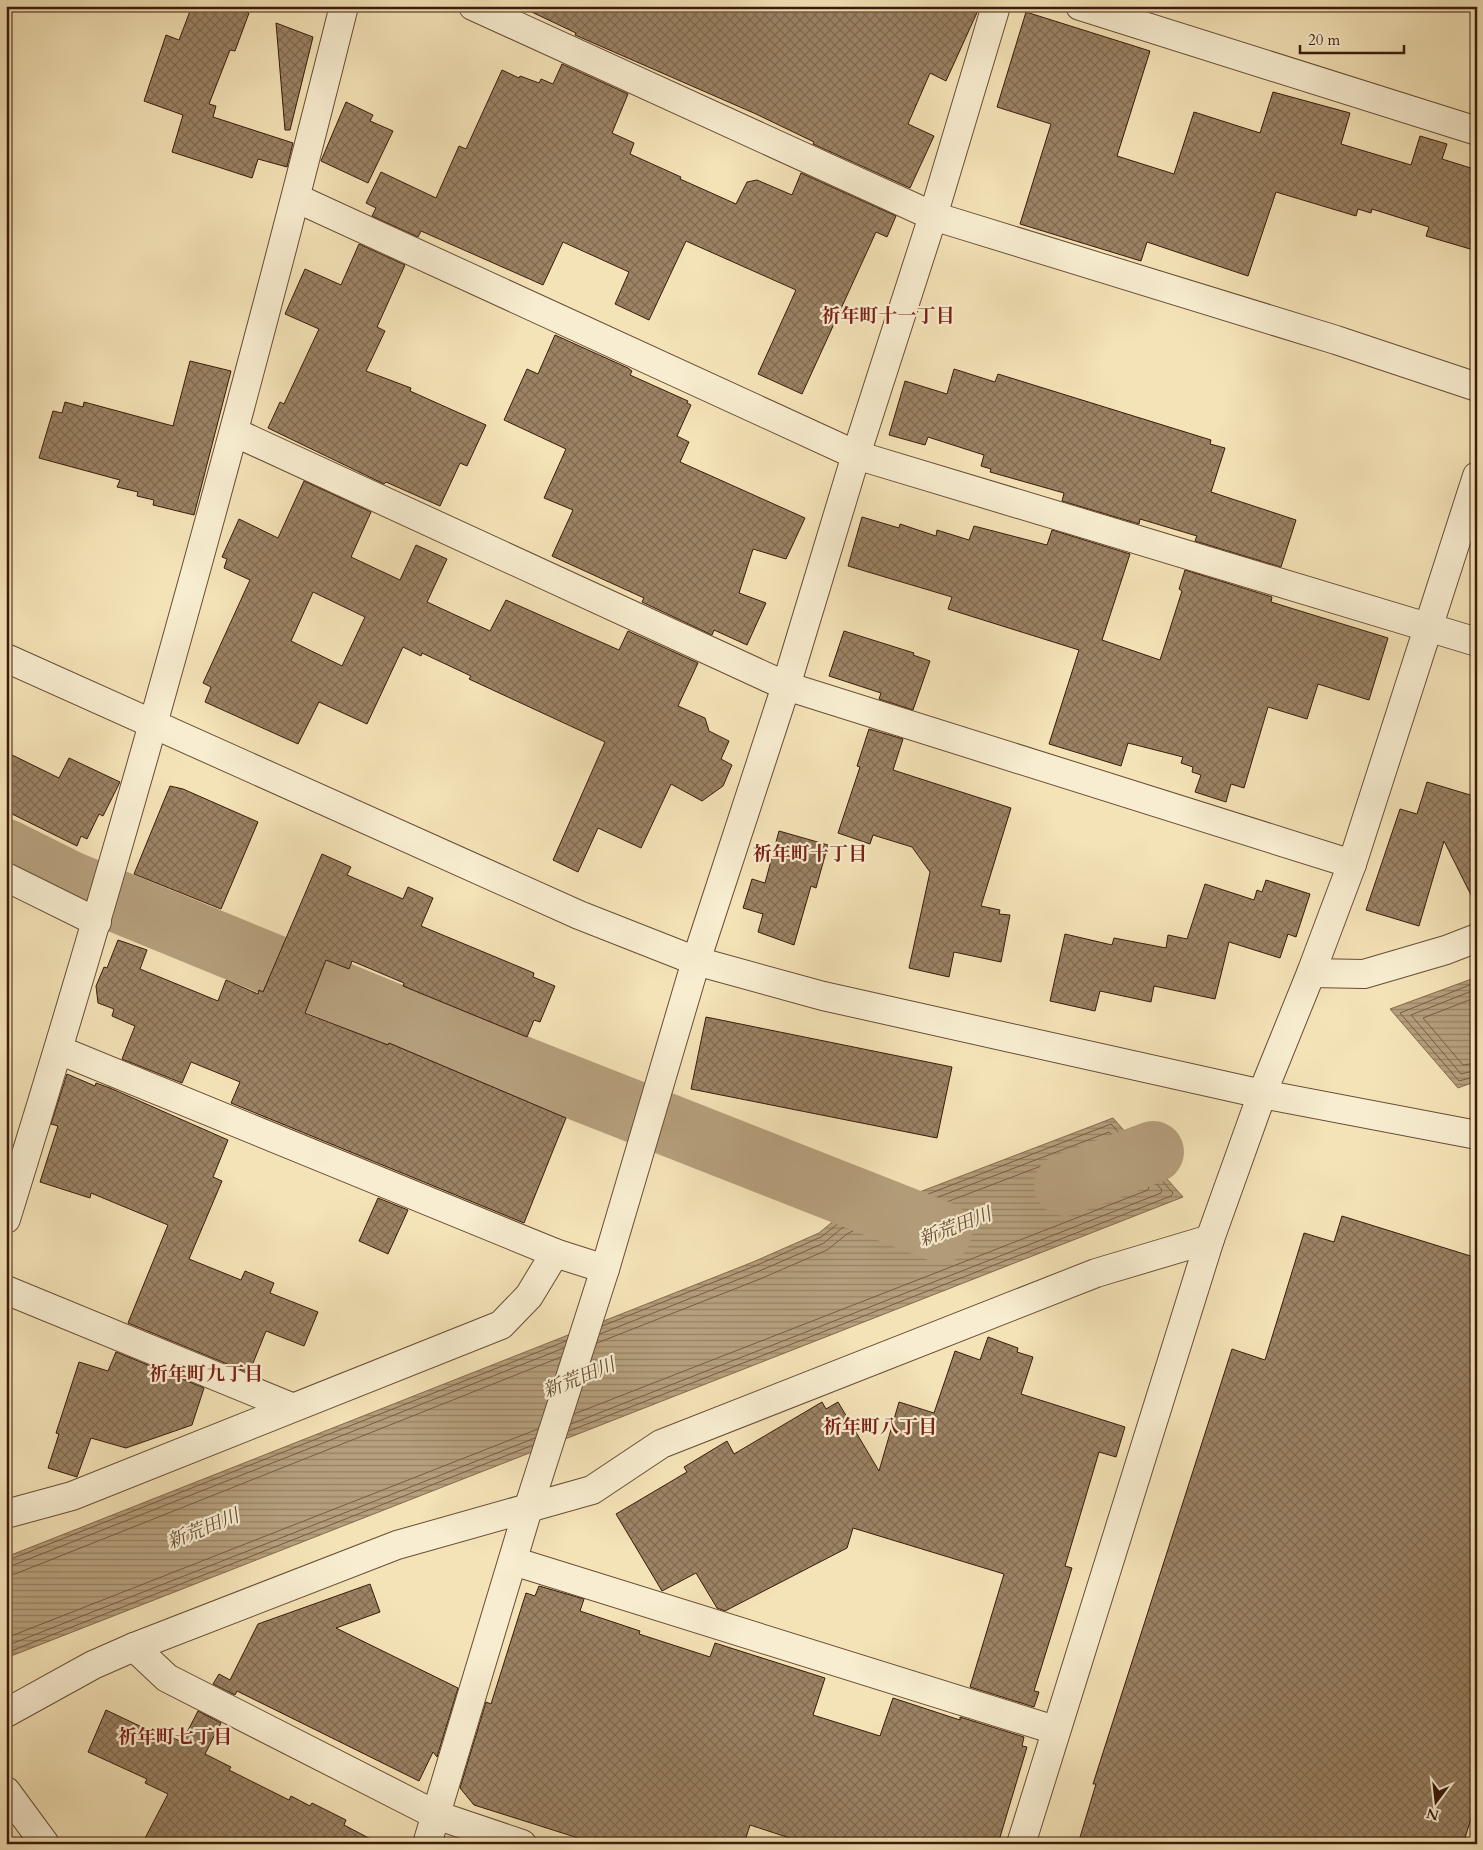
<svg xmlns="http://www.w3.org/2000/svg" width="1483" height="1850" font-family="Cardo,'Noto Serif JP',serif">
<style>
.water{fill:url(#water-rules);stroke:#846a4e}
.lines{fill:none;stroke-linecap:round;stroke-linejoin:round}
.shore{stroke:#785d43;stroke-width:1}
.river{stroke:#b59f7c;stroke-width:62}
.building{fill:url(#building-cross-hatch);stroke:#3a1b0a;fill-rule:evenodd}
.minor-casing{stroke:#684d35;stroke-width:30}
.minor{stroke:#f8edd0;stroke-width:28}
.labels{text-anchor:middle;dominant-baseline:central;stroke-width:4.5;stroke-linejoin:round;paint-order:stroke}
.neighbourhood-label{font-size:19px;font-weight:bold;fill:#7a1f14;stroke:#f8edd0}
.water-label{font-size:19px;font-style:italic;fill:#654932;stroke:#f8edd0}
</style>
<defs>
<pattern id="water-rules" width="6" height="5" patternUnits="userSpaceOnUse" patternTransform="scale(1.25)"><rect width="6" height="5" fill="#b59f7c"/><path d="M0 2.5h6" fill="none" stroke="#948164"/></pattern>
<pattern id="building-cross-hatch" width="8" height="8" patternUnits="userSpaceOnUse" patternTransform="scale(1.25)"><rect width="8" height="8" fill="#9b8364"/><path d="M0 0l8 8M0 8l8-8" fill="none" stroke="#7f6a51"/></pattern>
</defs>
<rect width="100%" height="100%" fill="#f4e3b7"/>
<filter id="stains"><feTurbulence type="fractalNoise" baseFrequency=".004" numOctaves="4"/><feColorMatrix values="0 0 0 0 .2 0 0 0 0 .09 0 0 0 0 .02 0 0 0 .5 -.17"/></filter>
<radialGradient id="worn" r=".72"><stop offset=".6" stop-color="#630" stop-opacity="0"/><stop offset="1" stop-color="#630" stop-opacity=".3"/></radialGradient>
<!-- water -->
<g class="water">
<path d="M 1477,977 L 1477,1081 L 1458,1088 L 1390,1009 Z"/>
<path d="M 1113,1118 L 1183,1197 L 6,1658 L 6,1557 L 753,1262 L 819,1233 L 836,1219 L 882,1193 L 909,1196 Z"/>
</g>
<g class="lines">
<!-- shore -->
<g class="shore">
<path d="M 1477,982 L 1400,1013 L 1459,1081 L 1477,1076"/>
<path d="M 1477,989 L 1411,1015 L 1461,1074 L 1477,1070"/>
<path d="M 1477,997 L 1423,1018 L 1463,1065 L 1477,1063"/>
<path d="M 574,1414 L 1148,1190 L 1149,1187 L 1107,1141 L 915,1214 L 886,1213 L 847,1234 L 827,1250 L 760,1279 L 597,1343"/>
<path d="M 571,1424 L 1161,1193 L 1162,1190 L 1109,1132 L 912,1207 L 884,1205 L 842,1228 L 824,1243 L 757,1272 L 600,1334"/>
<path d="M 569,1431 L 1171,1196 L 1173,1193 L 1111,1124 L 910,1201 L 883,1199 L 839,1223 L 821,1237 L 755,1266 L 602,1326"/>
<path d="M 6,1561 L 566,1341"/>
<path d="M 6,1568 L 564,1348"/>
<path d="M 6,1575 L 15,1574 L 561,1357"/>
<path d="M 6,1638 L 538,1429"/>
<path d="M 6,1646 L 535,1438"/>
<path d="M 6,1653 L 533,1445"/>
</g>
<!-- river -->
<g class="river">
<path d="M 6,850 L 70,882 L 526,1069 L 941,1232"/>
<path d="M 1065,1185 L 1153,1152"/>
</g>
</g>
<!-- building -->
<g class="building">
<path d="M 192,6 L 230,6 L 249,13 L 235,51 L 230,50 L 209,104 L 216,106 L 213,117 L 293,143 L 287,167 L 258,159 L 252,178 L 172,152 L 183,115 L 144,101 L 166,35 L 179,40 Z"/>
<path d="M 519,6 L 980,6 L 946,81 L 930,73 L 908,124 L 934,136 L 910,188 L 813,144 L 814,142 L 756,114 L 575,35 L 576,33 Z"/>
<path d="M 1026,12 L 1150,51 L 1117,156 L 1174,174 L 1194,112 L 1260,133 L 1273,92 L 1350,113 L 1341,144 L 1411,165 L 1420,136 L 1447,144 L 1442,159 L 1477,170 L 1477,251 L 1426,236 L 1429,227 L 1372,209 L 1371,213 L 1358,209 L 1356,216 L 1276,192 L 1248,276 L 1147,242 L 1141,261 L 1020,224 L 1051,124 L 997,107 Z"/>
<path d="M 276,23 L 313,37 L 290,130 L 285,130 Z"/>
<path d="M 562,64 L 628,94 L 612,133 L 634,143 L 630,154 L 681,177 L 680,179 L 736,204 L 747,182 L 757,180 L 792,195 L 801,173 L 896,216 L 887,237 L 876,232 L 802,394 L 758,374 L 796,290 L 686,241 L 649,320 L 615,304 L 629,272 L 563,242 L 543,285 L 421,231 L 418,237 L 372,216 L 376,208 L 366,203 L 381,172 L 436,198 L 459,146 L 466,149 L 502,70 L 519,78 L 520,76 L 539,83 L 541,79 L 553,84 Z"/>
<path d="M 346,102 L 373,115 L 370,121 L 393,131 L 368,183 L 321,161 Z"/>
<path d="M 359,244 L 405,265 L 377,327 L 385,331 L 366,371 L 411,388 L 410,391 L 486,425 L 467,466 L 460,463 L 440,506 L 386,482 L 384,484 L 268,428 L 280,402 L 284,404 L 319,329 L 285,314 L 305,269 L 341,285 Z"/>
<path d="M 555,335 L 628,368 L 632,371 L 630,375 L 688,401 L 687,403 L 691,405 L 677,436 L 689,442 L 680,462 L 805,518 L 786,559 L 753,549 L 739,593 L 766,603 L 747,645 L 714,630 L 712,635 L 642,602 L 644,598 L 552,556 L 573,510 L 544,498 L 566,449 L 504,420 L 527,369 L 538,374 Z"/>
<path d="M 190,361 L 231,371 L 194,515 L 153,505 L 154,500 L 137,496 L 138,492 L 117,487 L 120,480 L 39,458 L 53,411 L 62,413 L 65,402 L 83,407 L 84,402 L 173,426 Z"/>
<path d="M 954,369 L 995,382 L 998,374 L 1211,440 L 1210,444 L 1225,448 L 1211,492 L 1296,520 L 1281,567 L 1195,541 L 1197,536 L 1140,519 L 1139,524 L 1062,501 L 1064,493 L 990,472 L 991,469 L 981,466 L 984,455 L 928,437 L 925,445 L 889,435 L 905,381 L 947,394 Z"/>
<path d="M 304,481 L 371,512 L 351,557 L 400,580 L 416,545 L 447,559 L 427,602 L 490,631 L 506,600 L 619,650 L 628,631 L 698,663 L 678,706 L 705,718 L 709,731 L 729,741 L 721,759 L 732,765 L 723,786 L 702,801 L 671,784 L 641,848 L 598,828 L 578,872 L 553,860 L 605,742 L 469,679 L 471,676 L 422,653 L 421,656 L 403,647 L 367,724 L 319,702 L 298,744 L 205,702 L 211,687 L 203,683 L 250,580 L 224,568 L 227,559 L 222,557 L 239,519 L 278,538 ZM 313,592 L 365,617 L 342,666 L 291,641 Z"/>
<path d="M 862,517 L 899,528 L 900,524 L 936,536 L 937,530 L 969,540 L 974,526 L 1047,545 L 1052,530 L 1130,554 L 1102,640 L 1160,660 L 1182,591 L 1179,589 L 1185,570 L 1272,597 L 1271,602 L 1388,638 L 1369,700 L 1318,684 L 1307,719 L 1268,707 L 1244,788 L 1231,784 L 1226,802 L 1195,792 L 1201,775 L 1192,772 L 1193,767 L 1181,763 L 1183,757 L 1128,743 L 1121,766 L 1049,744 L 1079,650 L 948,609 L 952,597 L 848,566 Z"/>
<path d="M 844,631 L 914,653 L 913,655 L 930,661 L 913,710 L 879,699 L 881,693 L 829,676 Z"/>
<path d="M 869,729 L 903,739 L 893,770 L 1011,808 L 981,906 L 1000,910 L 999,914 L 1010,915 L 1001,962 L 954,952 L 949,977 L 909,968 L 930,872 L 912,847 L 873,835 L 870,844 L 838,833 L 860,767 L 857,766 Z"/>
<path d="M 6,752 L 59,778 L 69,758 L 120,782 L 103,816 L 99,814 L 87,839 L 81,836 L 77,846 L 6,811 Z"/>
<path d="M 1427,782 L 1477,797 L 1477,907 L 1444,841 L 1419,926 L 1366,910 L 1400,809 L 1417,814 Z"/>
<path d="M 170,786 L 183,789 L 258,822 L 221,909 L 134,874 Z"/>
<path d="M 779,831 L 828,845 L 816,888 L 811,886 L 794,945 L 758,932 L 763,914 L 743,908 L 752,879 L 765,883 Z"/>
<path d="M 322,854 L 351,867 L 347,875 L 403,899 L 408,887 L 433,898 L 421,926 L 534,973 L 533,977 L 555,986 L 540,1022 L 534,1020 L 527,1037 L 403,986 L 404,983 L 352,961 L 349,969 L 326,960 L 305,1013 L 388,1045 L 389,1043 L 566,1118 L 524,1223 L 231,1103 L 240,1082 L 191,1062 L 182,1083 L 122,1059 L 135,1026 L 112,1016 L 114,1009 L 98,1003 L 96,986 L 104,967 L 107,968 L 118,940 L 147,950 L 140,969 L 218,1001 L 226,980 L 258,994 L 259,990 L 263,992 Z"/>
<path d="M 1266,880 L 1310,894 L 1296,937 L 1288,934 L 1280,958 L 1229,942 L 1215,999 L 1154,986 L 1151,1002 L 1100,991 L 1095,1011 L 1050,1001 L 1065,934 L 1112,945 L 1114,938 L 1166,948 L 1168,935 L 1187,939 L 1205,884 L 1254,900 L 1257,890 L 1262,892 Z"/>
<path d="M 706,1017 L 952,1067 L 937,1138 L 691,1089 Z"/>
<path d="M 67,1074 L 95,1086 L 96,1083 L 110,1088 L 228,1140 L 213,1177 L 222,1181 L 189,1259 L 241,1280 L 245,1271 L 274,1283 L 270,1293 L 318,1312 L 304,1346 L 266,1331 L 249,1373 L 128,1323 L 168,1225 L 91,1193 L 90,1198 L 40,1182 L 58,1126 L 51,1124 Z"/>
<path d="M 378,1198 L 408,1210 L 388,1254 L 359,1241 Z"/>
<path d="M 1342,1216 L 1477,1258 L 1477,1800 L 1463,1844 L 1078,1844 L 1096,1784 L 1093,1784 L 1232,1349 L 1265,1360 L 1304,1233 L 1334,1242 Z"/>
<path d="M 988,1337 L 1018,1348 L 1017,1352 L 1033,1357 L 1021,1394 L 1125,1427 L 1116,1457 L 1099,1452 L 1065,1566 L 1072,1568 L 1034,1691 L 1039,1692 L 1034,1707 L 970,1687 L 1004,1574 L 853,1528 L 847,1548 L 725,1611 L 717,1608 L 696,1573 L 662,1591 L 616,1514 L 687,1472 L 684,1467 L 727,1441 L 734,1454 L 822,1402 L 826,1409 L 838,1402 L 879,1471 L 899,1402 L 934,1413 L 955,1351 L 980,1360 Z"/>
<path d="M 116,1352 L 204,1388 L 192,1425 L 126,1448 L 91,1438 L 77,1477 L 48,1468 L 59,1434 L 56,1433 L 79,1362 L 108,1371 Z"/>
<path d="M 370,1584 L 380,1612 L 336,1628 L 458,1688 L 437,1757 L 433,1752 L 419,1781 L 237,1691 L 235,1695 L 213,1684 L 219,1674 L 230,1680 L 258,1624 Z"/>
<path d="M 539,1586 L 584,1599 L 580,1611 L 640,1631 L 639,1634 L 710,1657 L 715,1643 L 825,1678 L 813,1715 L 880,1736 L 893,1698 L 960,1720 L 960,1717 L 1024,1737 L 1022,1746 L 1027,1747 L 998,1844 L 808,1844 L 750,1825 L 744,1844 L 597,1844 L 474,1805 L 460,1788 L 486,1702 L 491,1704 L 526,1593 L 535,1596 Z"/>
<path d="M 106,1710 L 167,1739 L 169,1736 L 182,1742 L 198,1711 L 221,1723 L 205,1754 L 231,1767 L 229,1770 L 289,1800 L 291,1796 L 310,1806 L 312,1803 L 346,1820 L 344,1825 L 380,1844 L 142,1844 L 168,1794 L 145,1783 L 147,1779 L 88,1752 Z"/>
</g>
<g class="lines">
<defs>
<g id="minor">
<path d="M 473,6 L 933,216 L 1336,340 L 1477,387"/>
<path d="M 1080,6 L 1477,131"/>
<path d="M 296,198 L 856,455 L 1477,642"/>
<path d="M 234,432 L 786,686 L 1352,864"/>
<path d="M 6,658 L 579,915 L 696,961 L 823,996 L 1262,1094 L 1477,1135"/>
<path d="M 6,877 L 97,922"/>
<path d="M 1311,973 L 1364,974 L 1446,950 L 1477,938"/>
<path d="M 59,1050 L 555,1253 L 605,1269"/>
<path d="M 6,1219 C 131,818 242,413 344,6"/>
<path d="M 6,1290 L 291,1407"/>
<path d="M 6,1514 L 72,1496 L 501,1325 L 529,1296 L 555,1253"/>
<path d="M 513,1561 L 1055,1730"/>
<path d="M 134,1647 L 167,1678 L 436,1815 L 522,1844"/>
<path d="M 6,1713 L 93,1665 L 134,1647 L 397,1545 L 592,1490 L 661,1444 L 1096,1273 L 1210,1239"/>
<path d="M 6,1791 L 45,1844"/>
<path d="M 427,1844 L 528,1509 L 605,1269 L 696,961 L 786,686 L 856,455 L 933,216 L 996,6"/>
<path d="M 1021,1844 L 1210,1239 L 1262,1094 L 1311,973 L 1352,864 L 1477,476"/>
</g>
</defs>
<!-- minor casing -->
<use href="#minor" class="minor-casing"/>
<!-- minor -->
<use href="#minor" class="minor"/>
</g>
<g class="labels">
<!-- neighbourhood labels -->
<g class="neighbourhood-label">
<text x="888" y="316">祈年町十一丁目</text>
<text x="810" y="854">祈年町十丁目</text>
<text x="206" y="1374">祈年町九丁目</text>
<text x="880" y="1427">祈年町八丁目</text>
<text x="175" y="1737">祈年町七丁目</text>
</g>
<!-- water labels -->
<g class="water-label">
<text transform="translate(955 1227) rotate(-21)">新荒田川</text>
<text transform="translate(579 1378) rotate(-22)">新荒田川</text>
<text transform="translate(203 1529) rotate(-22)">新荒田川</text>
</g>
</g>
<!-- margin -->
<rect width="1483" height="1850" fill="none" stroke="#f4e3b7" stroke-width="25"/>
<rect x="8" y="8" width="1468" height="1835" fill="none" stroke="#3a1b0a" stroke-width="2.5"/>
<rect x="12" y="12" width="1458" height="1825" fill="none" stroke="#3a1b0a"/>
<!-- north arrow -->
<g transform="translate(1436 1802) rotate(195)" stroke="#f8edd0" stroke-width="4" paint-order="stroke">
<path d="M0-4L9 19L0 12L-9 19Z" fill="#3a1b0a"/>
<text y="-8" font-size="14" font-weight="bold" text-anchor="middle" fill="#3a1b0a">N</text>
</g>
<!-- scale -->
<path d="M1300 45v8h104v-8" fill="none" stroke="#3a1b0a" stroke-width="2.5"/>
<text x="1308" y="45" font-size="15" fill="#3a1b0a" stroke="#f8edd0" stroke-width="4" paint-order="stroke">20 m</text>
<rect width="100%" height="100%" filter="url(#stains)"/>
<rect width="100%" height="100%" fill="url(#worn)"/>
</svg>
